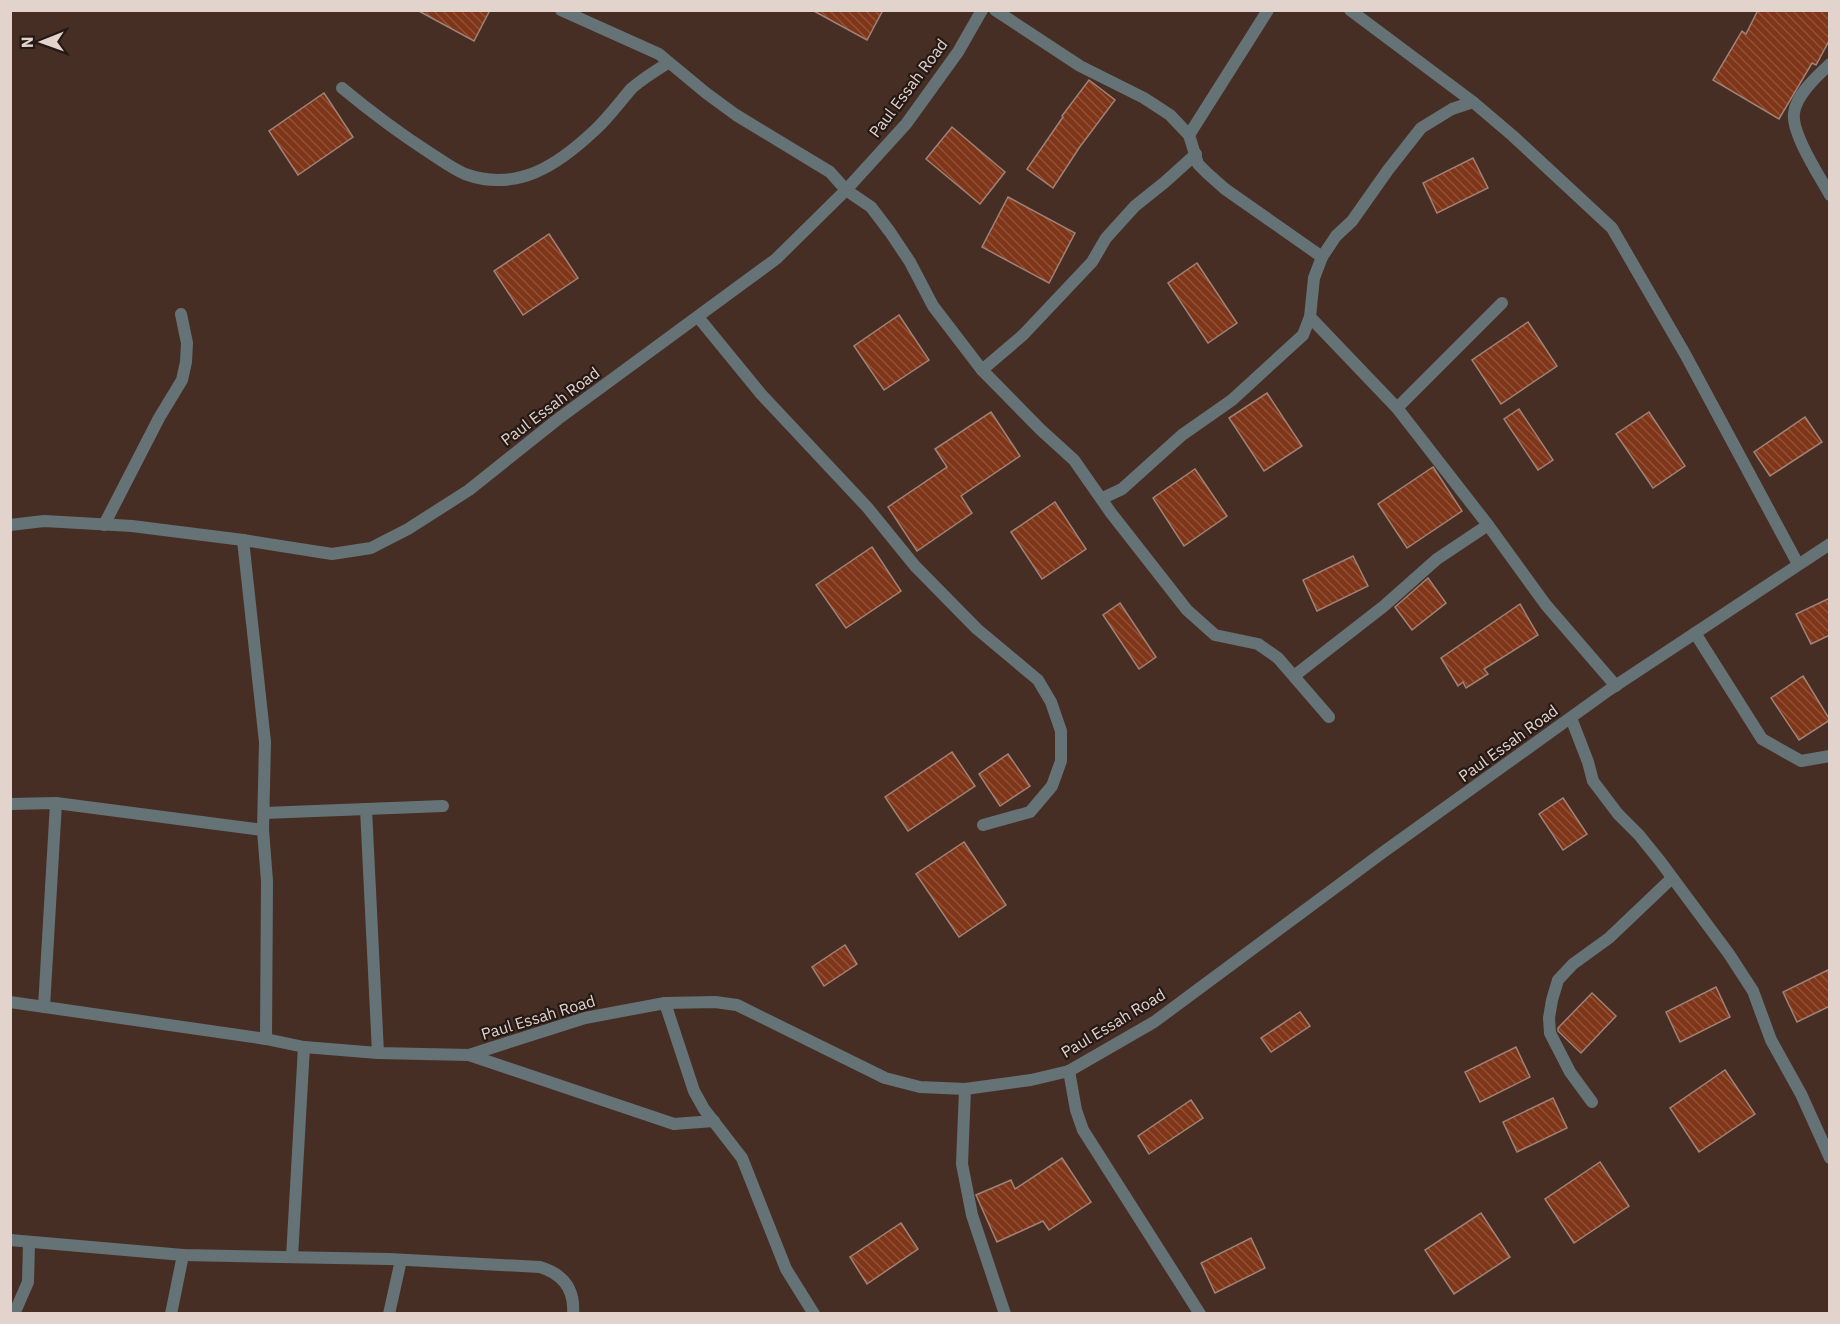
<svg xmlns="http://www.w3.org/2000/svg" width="1840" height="1324" font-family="'IBM Plex Sans',sans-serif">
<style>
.building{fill:url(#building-back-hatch);stroke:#a08277;stroke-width:1.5}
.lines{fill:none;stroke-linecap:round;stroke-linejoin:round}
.street{stroke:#657377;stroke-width:12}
.labels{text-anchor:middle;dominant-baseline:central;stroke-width:4.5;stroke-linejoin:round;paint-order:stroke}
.street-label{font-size:16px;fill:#e3d3cd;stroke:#251915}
</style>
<defs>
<pattern id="building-back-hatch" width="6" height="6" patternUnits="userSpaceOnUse" patternTransform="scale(1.5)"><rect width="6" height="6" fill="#7e3518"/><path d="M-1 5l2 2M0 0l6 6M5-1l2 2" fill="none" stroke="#905138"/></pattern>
</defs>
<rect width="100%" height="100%" fill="#472e25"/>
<!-- building -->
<g class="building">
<path d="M 417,10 L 490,10 L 474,41 Z"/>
<path d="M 812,10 L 883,10 L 867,40 Z"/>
<path d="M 1758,10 L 1830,10 L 1830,39 L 1816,65 L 1812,63 L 1779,119 L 1713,80 L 1742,31 L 1746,34 Z"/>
<path d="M 1089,80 L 1115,100 L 1079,148 L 1053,188 L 1027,169 L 1063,117 L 1062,116 Z"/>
<path d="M 324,93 L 353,137 L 298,175 L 269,131 Z"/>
<path d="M 952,127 L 1005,172 L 980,204 L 926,159 Z"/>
<path d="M 1473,158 L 1488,188 L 1437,213 L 1423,183 Z"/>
<path d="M 1008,197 L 1075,233 L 1049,283 L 982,247 Z"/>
<path d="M 549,234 L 578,278 L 523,315 L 494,271 Z"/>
<path d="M 1197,263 L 1237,323 L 1208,343 L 1168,283 Z"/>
<path d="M 899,315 L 929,360 L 884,390 L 854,346 Z"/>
<path d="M 1528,322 L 1557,366 L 1501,404 L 1472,360 Z"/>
<path d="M 1267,393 L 1302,446 L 1264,471 L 1229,418 Z"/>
<path d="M 1519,409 L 1553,460 L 1538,470 L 1504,419 Z"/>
<path d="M 991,412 L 1020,456 L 961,496 L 972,513 L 917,551 L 888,507 L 947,467 L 935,449 Z"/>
<path d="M 1649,412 L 1685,466 L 1653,488 L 1616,434 Z"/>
<path d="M 1805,417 L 1822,442 L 1770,476 L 1754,452 Z"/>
<path d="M 1433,467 L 1462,511 L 1407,548 L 1378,504 Z"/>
<path d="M 1195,469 L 1227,516 L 1184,546 L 1153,498 Z"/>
<path d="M 1055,502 L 1086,549 L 1042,579 L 1011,532 Z"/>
<path d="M 872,547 L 901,591 L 846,628 L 816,585 Z"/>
<path d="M 1353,556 L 1368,586 L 1317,611 L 1303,580 Z"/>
<path d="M 1428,578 L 1446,603 L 1412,630 L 1395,607 Z"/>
<path d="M 1830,598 L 1830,635 L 1811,644 L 1796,614 Z"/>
<path d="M 1120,603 L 1156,657 L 1139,669 L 1103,615 Z"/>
<path d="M 1520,604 L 1538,635 L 1484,669 L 1488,674 L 1466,688 L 1463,682 L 1458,686 L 1441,658 Z"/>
<path d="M 1803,676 L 1830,720 L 1799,740 L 1771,698 Z"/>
<path d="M 952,752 L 975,786 L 908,831 L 885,797 Z"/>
<path d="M 1008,754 L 1030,786 L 1000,806 L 979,774 Z"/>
<path d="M 1563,798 L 1587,834 L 1563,850 L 1539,814 Z"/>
<path d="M 964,842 L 1006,905 L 959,937 L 916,874 Z"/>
<path d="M 845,945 L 857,964 L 824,986 L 812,967 Z"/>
<path d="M 1830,969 L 1830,1006 L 1797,1022 L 1783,992 Z"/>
<path d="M 1716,987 L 1730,1017 L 1680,1042 L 1666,1012 Z"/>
<path d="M 1592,993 L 1616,1016 L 1581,1053 L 1558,1031 L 1558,1028 Z"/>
<path d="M 1300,1012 L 1310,1026 L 1271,1052 L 1261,1038 Z"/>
<path d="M 1516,1047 L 1530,1077 L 1480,1102 L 1465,1072 Z"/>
<path d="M 1725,1070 L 1755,1114 L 1699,1152 L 1670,1108 Z"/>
<path d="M 1553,1098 L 1567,1128 L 1517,1152 L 1503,1122 Z"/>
<path d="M 1191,1100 L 1203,1118 L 1149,1154 L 1138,1136 Z"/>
<path d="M 1062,1158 L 1091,1202 L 1049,1230 L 1043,1221 L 997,1242 L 976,1195 L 1011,1180 L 1015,1189 Z"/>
<path d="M 1600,1162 L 1629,1206 L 1574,1243 L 1545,1199 Z"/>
<path d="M 1481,1213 L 1510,1257 L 1454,1294 L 1425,1250 Z"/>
<path d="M 901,1223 L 918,1249 L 867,1284 L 850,1257 Z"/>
<path d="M 1251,1238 L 1265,1268 L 1215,1293 L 1201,1263 Z"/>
</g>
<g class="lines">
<!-- street -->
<g class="street">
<path d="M 561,10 L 659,54 L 706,93 L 736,115 L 830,172 L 846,190 L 871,207 L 890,232 L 910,262 L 933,306 L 982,370 L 1041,430 L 1074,460 L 1111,513 L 1187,610 L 1215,635 L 1258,644 L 1278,658 L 1329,717"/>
<path d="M 995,10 L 1080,66 L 1144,98 L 1170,115 L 1189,135 L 1198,164 L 1207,173 L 1225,189 L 1322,257"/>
<path d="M 1350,10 L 1473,102 L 1513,136 L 1612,228 L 1685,354 L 1798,564"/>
<path d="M 1830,64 C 1817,76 1796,95 1794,113 C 1791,133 1820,177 1830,195"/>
<path d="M 342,88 C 371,112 399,133 430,153 C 441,160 453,169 465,174 C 517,193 558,165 595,130 C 608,118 619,103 631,89 C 642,79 655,71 668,63"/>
<path d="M 1189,135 L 1268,10"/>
<path d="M 698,317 L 761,394 L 867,507 L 915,566 L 977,629 L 1038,680 L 1051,702 L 1061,731 L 1061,761 L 1052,786 L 1030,812 L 983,825"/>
<path d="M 1310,317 L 1397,408 L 1488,525 L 1546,605 L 1616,686"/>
<path d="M 982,370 L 1023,335 L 1092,262 L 1106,238 L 1135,206 L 1165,182 L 1196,154"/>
<path d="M 1397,408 L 1502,303"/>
<path d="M 1103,498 L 1122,489 L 1182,435 L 1232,400 L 1303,335 L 1310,317 L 1314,278 L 1322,257 L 1336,236 L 1352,221 L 1388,170 L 1421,128 L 1452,109 L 1473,102"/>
<path d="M 10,525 L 44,521 L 132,526 L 243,540 L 332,554 L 371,548 L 408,529 L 469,490 L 558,419 L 776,259 L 846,190 L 906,124 L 958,52 L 982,10"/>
<path d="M 104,525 L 159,418 L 182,380 L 186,362 L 187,343 L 181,314"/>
<path d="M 243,540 L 265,742 L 263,830 L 267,881 L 266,1039"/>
<path d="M 1695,633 L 1762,739 L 1801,761 L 1830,756"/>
<path d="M 1294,676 L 1384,606 L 1437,559 L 1488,525"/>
<path d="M 1571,718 L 1588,762 L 1593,781 L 1618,814 L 1639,835 L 1660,861 L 1729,954 L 1753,991 L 1771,1040 L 1801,1094 L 1830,1158"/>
<path d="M 10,804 L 56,803 L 263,830"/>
<path d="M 366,809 L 378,1053"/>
<path d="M 264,813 L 443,806"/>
<path d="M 10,1002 L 266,1039 L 304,1047 L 378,1053 L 469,1055 L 585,1018 L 665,1003 L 715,1002 L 737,1005 L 885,1078 L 920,1087 L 965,1089 L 1031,1080 L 1069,1071 L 1154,1022 L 1382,853 L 1609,690 L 1830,544"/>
<path d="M 665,1003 L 694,1091 L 704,1109 L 742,1158 L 786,1269 L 814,1314"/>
<path d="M 44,1007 L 56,803"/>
<path d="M 469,1055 L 674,1124 L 714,1121"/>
<path d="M 1069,1071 L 1076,1110 L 1083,1130 L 1200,1314"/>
<path d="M 965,1089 L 962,1164 L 972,1215 L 1005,1314"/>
<path d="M 1592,1102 L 1570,1072 L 1550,1033 L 1549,1018 L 1552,1000 L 1558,980 L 1573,964 L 1609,938 L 1672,878"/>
<path d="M 10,1240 L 183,1255 L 389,1259 L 540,1267 C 563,1274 575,1289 573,1314"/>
<path d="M 292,1257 L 304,1047"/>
<path d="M 14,1314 L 28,1282 L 29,1242"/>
<path d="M 171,1314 L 183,1255"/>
<path d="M 389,1314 L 401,1260"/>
</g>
</g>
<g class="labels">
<!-- street labels -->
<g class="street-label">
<text transform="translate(908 88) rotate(-53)">Paul Essah Road</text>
<text transform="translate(550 406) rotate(-37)">Paul Essah Road</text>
<text transform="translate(1508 743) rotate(-36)">Paul Essah Road</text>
<text transform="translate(538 1017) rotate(-17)">Paul Essah Road</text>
<text transform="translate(1113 1023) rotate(-31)">Paul Essah Road</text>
</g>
</g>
<!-- border -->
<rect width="1840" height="1324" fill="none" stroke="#e3d3cd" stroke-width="24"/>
<!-- north arrow -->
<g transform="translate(42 42) rotate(269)" stroke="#251915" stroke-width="4.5" paint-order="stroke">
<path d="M0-4.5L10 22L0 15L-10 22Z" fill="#e3d3cd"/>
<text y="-9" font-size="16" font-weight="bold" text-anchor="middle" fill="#e3d3cd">N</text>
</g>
</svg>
